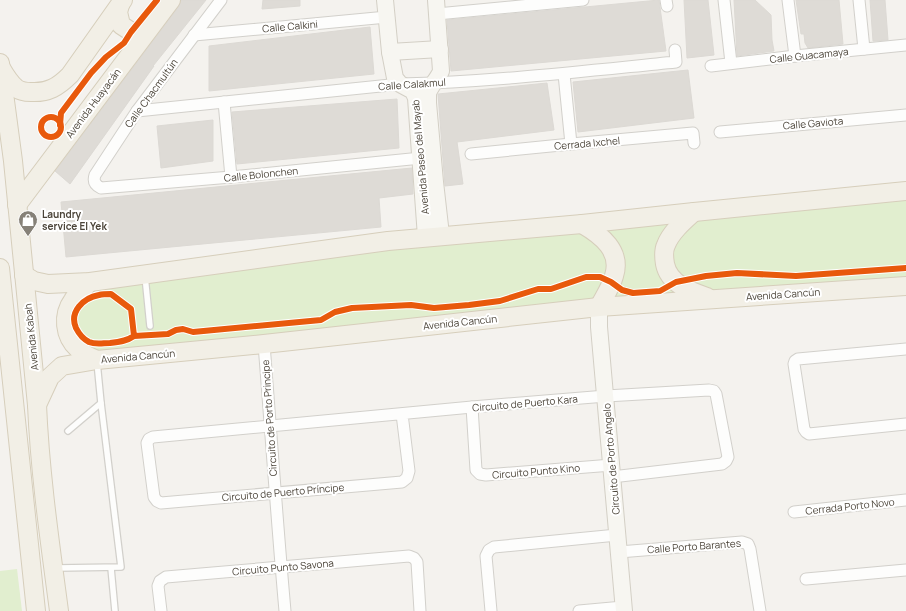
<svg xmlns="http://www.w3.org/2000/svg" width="906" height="611" font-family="Manrope,sans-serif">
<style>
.green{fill:#e1eecf}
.building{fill:#dedbd6;stroke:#dcd9d4}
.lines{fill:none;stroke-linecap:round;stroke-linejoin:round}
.lane-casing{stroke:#d2d0cb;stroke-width:8}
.street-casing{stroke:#d2d0cb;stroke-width:13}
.secondary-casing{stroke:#d3cfc5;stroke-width:18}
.primary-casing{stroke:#d6cebb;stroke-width:20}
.lane{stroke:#fdfdfc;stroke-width:5.5}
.street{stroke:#fdfdfc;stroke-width:11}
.secondary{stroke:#f7f6f1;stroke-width:16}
.primary{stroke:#f2efe6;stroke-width:18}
.cycleway-casing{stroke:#fff;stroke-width:8}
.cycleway{stroke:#e8590c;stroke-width:6}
.labels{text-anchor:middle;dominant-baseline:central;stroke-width:4;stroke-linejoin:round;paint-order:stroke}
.street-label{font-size:10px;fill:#4b4439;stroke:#fff}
.poi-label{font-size:10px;font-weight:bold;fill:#4b4439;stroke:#fff;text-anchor:start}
</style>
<rect width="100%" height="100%" fill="#f4f2ee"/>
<!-- green -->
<g class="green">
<path d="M 906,191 L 906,285 L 97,360 L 77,349 L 68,308 L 106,289 L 388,241 Z"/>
<path d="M 17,569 L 22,611 L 0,611 L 0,571 Z"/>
</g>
<!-- building -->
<g class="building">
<path d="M 181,0 L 206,0 L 153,66 L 154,66 L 70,184 L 55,171 L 179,6 Z"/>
<path d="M 263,0 L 300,0 L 300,6 L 262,9 Z"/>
<path d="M 659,0 L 666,51 L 451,71 L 447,20 Z"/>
<path d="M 684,0 L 708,0 L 714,55 L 687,58 Z"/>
<path d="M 734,0 L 755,0 L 771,15 L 772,40 L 774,51 L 737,56 Z"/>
<path d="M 796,0 L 839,0 L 843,44 L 808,48 L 805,43 L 804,34 L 801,34 Z"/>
<path d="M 870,0 L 885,0 L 888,40 L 873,41 Z"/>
<path d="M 370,27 L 374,74 L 209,91 L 209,46 Z"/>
<path d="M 688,70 L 694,118 L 578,132 L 573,82 Z"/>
<path d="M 547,83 L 554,130 L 457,142 L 463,184 L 445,186 L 438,94 Z"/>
<path d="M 397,99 L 399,148 L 237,164 L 232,112 Z"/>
<path d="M 213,120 L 213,161 L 161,168 L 157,126 Z"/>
<path d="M 412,168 L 413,194 L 379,198 L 381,227 L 66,257 L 61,202 Z"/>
</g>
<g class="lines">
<defs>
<g id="lane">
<path d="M 145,276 L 150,326"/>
<path d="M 68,431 L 101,403 L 97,362"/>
<path d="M 57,568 L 121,567 L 101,403"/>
<path d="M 111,568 L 115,611"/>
</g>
<g id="street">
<path d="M 221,0 L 137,111 L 95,175 C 93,181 95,185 101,188 L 231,177 L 421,158"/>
<path d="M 666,0 L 667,6"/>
<path d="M 724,0 L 731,63"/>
<path d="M 788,0 L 795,56"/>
<path d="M 859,0 L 864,49"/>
<path d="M 437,14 L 583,0"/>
<path d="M 194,35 L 387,17"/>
<path d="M 711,66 L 795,56 L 906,45"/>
<path d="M 564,74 L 571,144"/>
<path d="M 224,102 L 231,177"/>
<path d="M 137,111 L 400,84 C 492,82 585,71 676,62 L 675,50"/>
<path d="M 720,132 L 906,115"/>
<path d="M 471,154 L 571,144 L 693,133 L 694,143"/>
<path d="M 264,344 C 271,433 277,522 285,611"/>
<path d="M 906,349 L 798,359 L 795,361 L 794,364 L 804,429 L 806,432 L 809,434 L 906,424"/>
<path d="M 472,407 L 476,470 L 480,474 L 486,475 L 612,465"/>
<path d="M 402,414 L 409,471 L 407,478 L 402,482 L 161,503 L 157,501 L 154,497 L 147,443 L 149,439 L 153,437 L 472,407 L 606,396 L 709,390 L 714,391 L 716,394 L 728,457 L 726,461 L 722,464 L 612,477"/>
<path d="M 794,512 L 906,500"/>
<path d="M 619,552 L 742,542 L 748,544 L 750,549 L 760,611"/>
<path d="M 806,579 L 906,570"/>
<path d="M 161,611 L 158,586 L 160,581 L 166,577 L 409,556 L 414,558 L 417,562 L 420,611"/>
<path d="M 491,611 L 486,556 L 489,550 L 494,547 L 617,535"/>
<path d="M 579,611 L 623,607"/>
</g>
<g id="secondary">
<path d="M 385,0 L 390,52 L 395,78 L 400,84 L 413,91 L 416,98 L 426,237"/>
<path d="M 436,0 L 441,71 C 438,79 431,85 428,93 C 428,96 428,100 428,103 L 435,182 L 441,235"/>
<path d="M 390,52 L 440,49"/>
<path d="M 599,307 L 599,327 L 624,611"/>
</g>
<g id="primary">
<path d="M 120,5 L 118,12 L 121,25 L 141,38"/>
<path d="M 0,63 L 13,161 L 37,405 C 40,474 50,543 59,611"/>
<path d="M 1,68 C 5,75 10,83 16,88 C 20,91 26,92 31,92 C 48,93 58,87 70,75 L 123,0"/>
<path d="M 17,205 L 171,0"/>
<path d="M 694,212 C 684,221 671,232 666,245 C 663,251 664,258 665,264 C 669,284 690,291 707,297"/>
<path d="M 582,224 C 601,235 622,251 614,276 C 611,287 604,297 599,307"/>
<path d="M 0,268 L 36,611"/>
<path d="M 24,275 L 34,281 L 48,284 L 90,282 L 388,241 L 582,224 L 694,212 L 906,191"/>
<path d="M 90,282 C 84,288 77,293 73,300 C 62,315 64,336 78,349 C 83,354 90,357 97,360"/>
<path d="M 37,405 L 50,377 L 62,366 L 97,360 L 264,344 L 599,307 L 906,286"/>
</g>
</defs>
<!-- lane casing -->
<use href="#lane" class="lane-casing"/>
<!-- street casing -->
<use href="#street" class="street-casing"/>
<!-- secondary casing -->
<use href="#secondary" class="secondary-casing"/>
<!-- primary casing -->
<use href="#primary" class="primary-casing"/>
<!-- lane -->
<use href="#lane" class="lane"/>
<!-- street -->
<use href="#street" class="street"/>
<!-- secondary -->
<use href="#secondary" class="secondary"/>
<!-- primary -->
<use href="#primary" class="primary"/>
<defs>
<g id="cycleway">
<circle cx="51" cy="127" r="10"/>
<path d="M 60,125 L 61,113 L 91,73 L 106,57 L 124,43 L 131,32 L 157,0"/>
<path d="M 134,336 L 131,309 L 111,294 C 107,294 103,294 99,295 C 83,298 69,312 76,328 C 79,334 83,339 89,342 C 96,345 103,343 110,343 C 119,342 127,341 134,336 L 168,334 L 176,330 L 183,329 L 193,332 L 321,320 L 335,312 L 352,308 L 411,305 L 434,308 L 469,305 L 500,301 L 538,289 L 551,289 L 586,277 L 600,277 L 611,282 L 622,290 L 633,293 L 660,291 L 676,282 L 706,276 L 737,273 L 796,276 L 906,268"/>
</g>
</defs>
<!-- cycleway casing -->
<use href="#cycleway" class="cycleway-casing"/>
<!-- cycleway -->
<use href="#cycleway" class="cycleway"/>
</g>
<!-- icons -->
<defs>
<symbol id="shop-pin" viewBox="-11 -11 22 30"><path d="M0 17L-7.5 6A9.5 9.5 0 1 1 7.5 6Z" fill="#868178" stroke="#fff"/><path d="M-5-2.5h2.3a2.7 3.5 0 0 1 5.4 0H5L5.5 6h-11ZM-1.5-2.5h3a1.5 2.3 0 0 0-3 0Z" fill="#fff"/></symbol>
</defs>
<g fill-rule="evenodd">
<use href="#shop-pin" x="17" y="209" width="22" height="30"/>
</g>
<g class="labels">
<!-- street labels -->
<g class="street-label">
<text transform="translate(290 26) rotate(-5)">Calle Calkini</text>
<text transform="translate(809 55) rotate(-6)">Calle Guacamaya</text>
<text transform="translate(412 84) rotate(-4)">Calle Calakmul</text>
<text transform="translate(151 93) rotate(-54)">Calle Chacmultún</text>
<text transform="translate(93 103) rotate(-53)">Avenida Huayacán</text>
<text transform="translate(813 123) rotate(-5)">Calle Gaviota</text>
<text transform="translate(587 143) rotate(-5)">Cerrada Ixchel</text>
<text transform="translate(420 157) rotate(-95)">Avenida Paseo del Mayab</text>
<text transform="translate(261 174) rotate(-6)">Calle Bolonchen</text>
<text transform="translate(783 294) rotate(-4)">Avenida Cancún</text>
<text transform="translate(460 322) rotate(-6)">Avenida Cancún</text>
<text transform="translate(31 337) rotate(-96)">Avenida Kabah</text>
<text transform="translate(138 356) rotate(-5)">Avenida Cancún</text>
<text transform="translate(525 403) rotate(-5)">Circuito de Puerto Kara</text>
<text transform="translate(269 418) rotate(-94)">Circuito de Porto Principe</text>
<text transform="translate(611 459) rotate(-95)">Circuito de Porto Angelo</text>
<text transform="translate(536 471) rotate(-5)">Circuito Punto Kino</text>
<text transform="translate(283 492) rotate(-5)">Circuito de Puerto Príncipe</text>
<text transform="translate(850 506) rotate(-6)">Cerrada Porto Novo</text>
<text transform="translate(694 546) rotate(-4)">Calle Porto Barantes</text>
<text transform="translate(283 567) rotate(-5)">Circuito Punto Savona</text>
</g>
<!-- poi labels -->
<g class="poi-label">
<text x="42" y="214">Laundry<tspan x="42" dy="12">service El Yek</tspan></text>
</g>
</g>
</svg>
